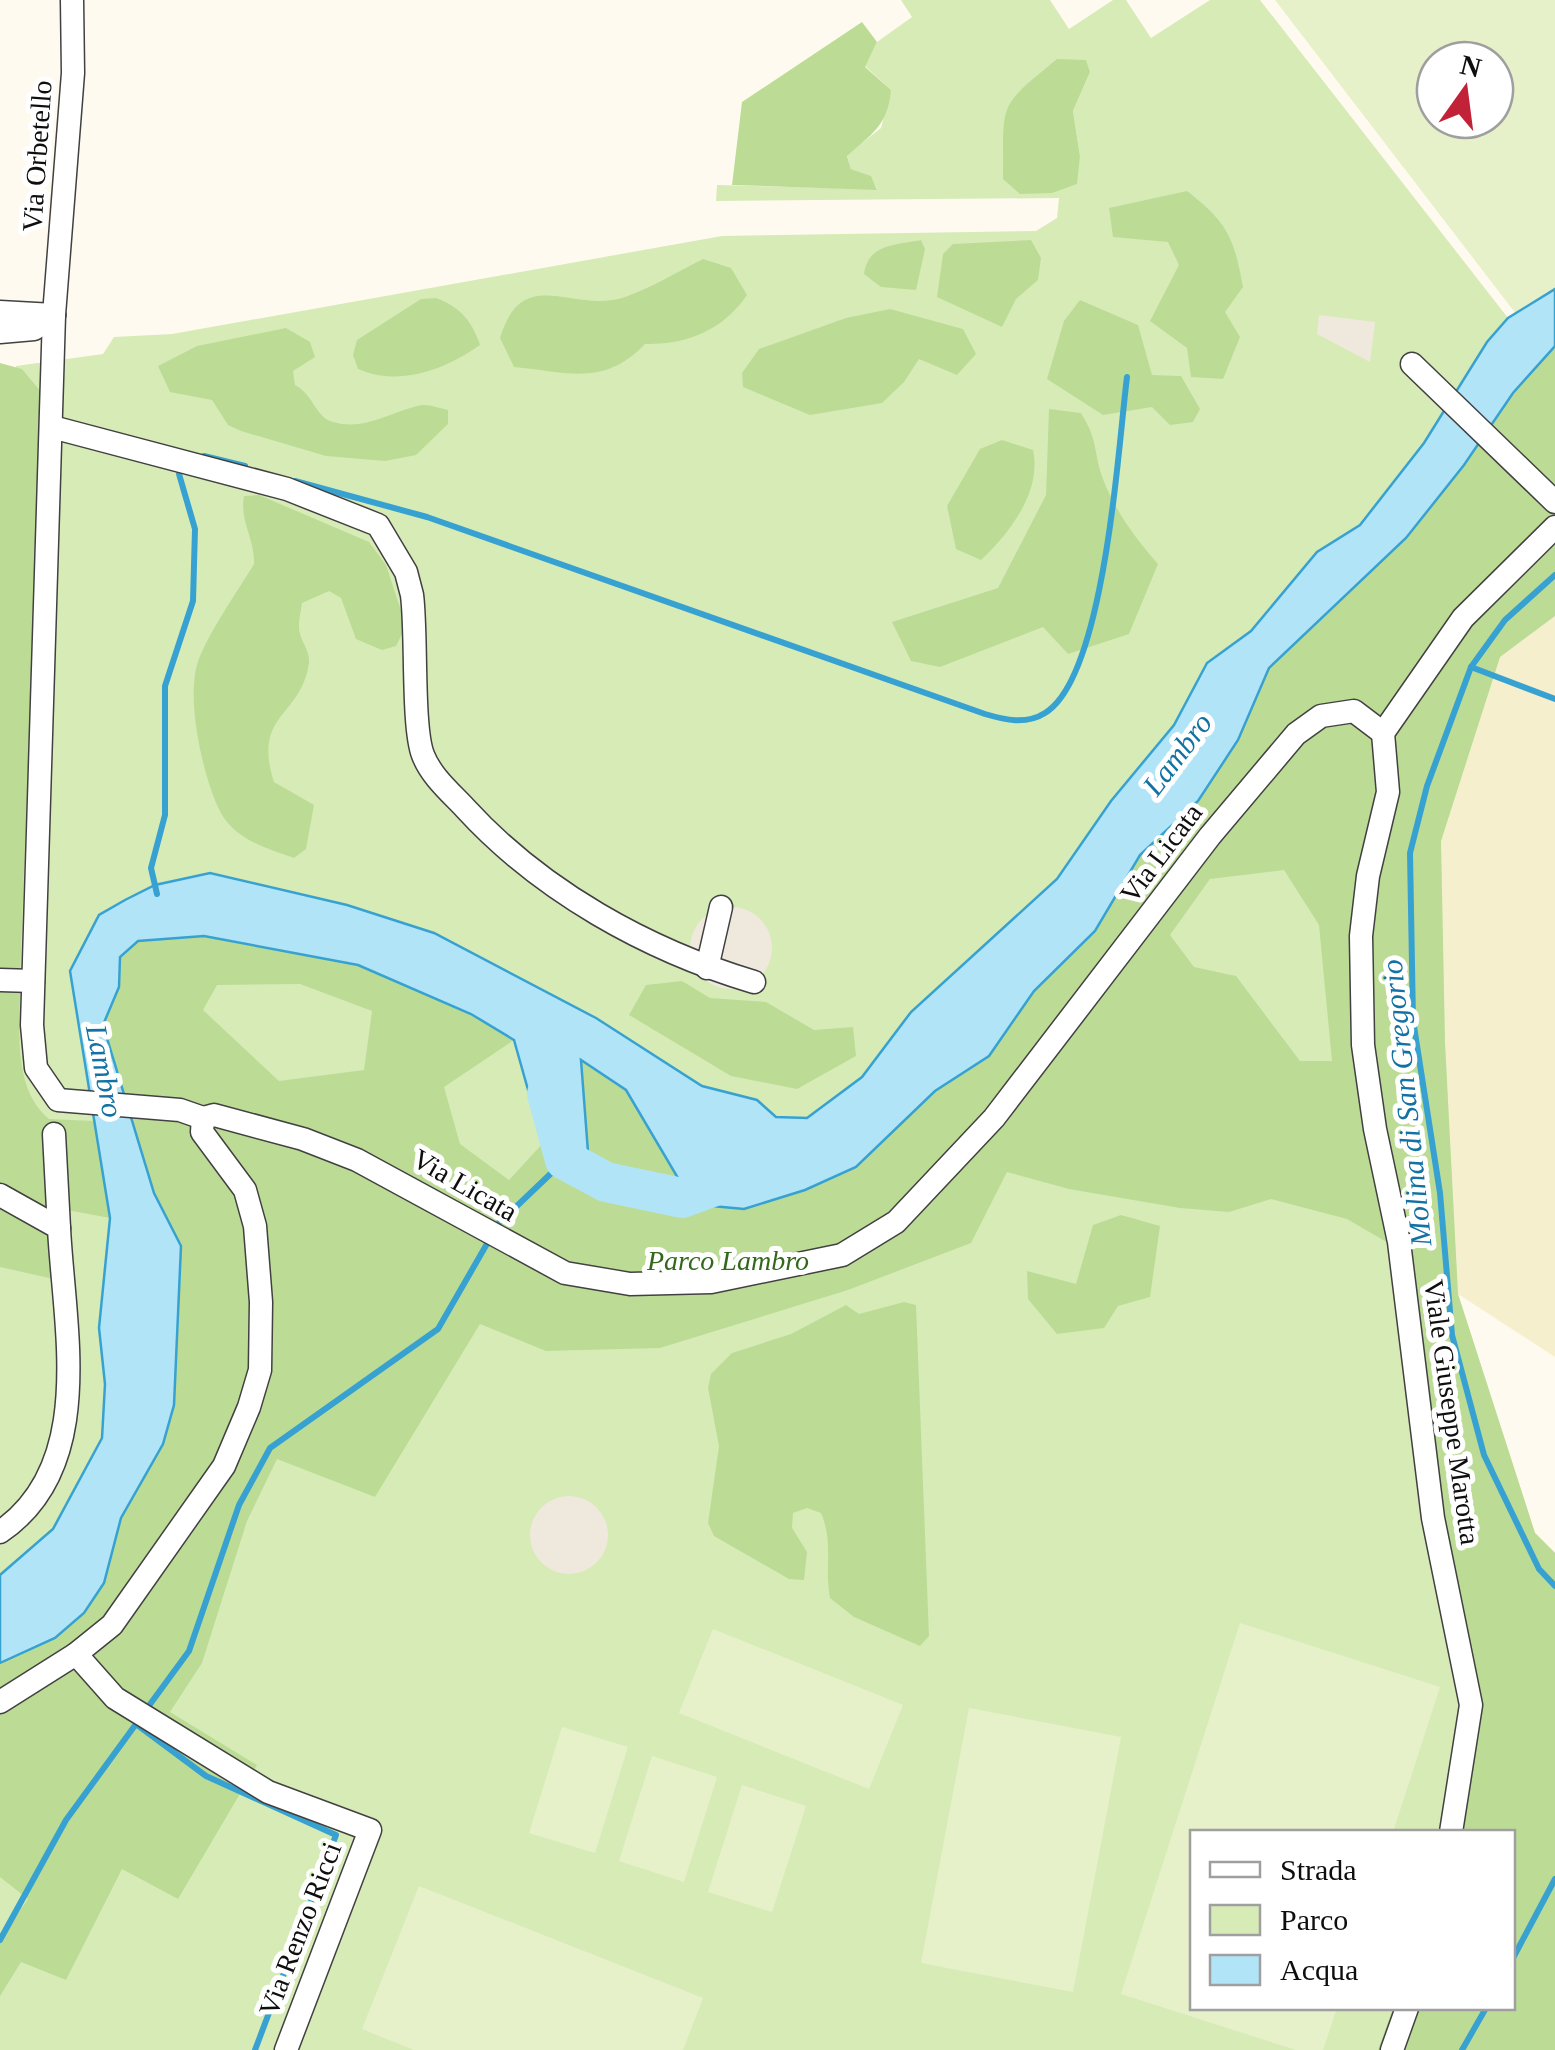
<svg xmlns="http://www.w3.org/2000/svg" width="1555" height="2050" font-family="'Times New Roman',serif">
<style>
.farmland{fill:#f6efce}
.green{fill:#d7ebb7;fill-rule:evenodd}
.forest{fill:#bcdc96;fill-rule:evenodd}
.pitch{fill:#e7f1c9;fill-rule:evenodd}
.plaza{fill:#efe9dd}
.water{fill:#b2e4f8;stroke:#37a2d1;stroke-width:2.5}
.lines{fill:none;stroke-linecap:round;stroke-linejoin:round}
.stream{stroke:#37a2d1;stroke-width:6}
.river{stroke:#b2e4f8;stroke-width:40}
.minor-casing{stroke:#414141;stroke-width:25}
.minor{stroke:#fff;stroke-width:22}
.labels{text-anchor:middle;dominant-baseline:central;stroke-width:10;stroke-linejoin:round;paint-order:stroke}
.street-label{font-size:28px;fill:#0e0e0e;stroke:#fff}
.park-label{font-size:28px;font-style:italic;fill:#33681c;stroke:#fff}
.water-label{font-size:30px;font-style:italic;fill:#1372a3;stroke:#fff}
</style>
<rect width="100%" height="100%" fill="#fffaef"/>
<!-- farmland -->
<path class="farmland" d="M 1555,616 L 1555,1357 L 1458,1294 L 1445,1043 L 1441,841 L 1500,657 Z"/>
<!-- green -->
<path class="green" d="M 901,0 L 1050,0 L 1069,29 L 1113,0 L 1126,0 L 1151,38 L 1210,0 L 1260,0 L 1508,318 L 1504,324 L 1555,616 L 1500,657 L 1441,841 L 1445,1043 L 1458,1294 L 1535,1533 L 1555,1553 L 1555,2050 L 0,2050 L 0,574 L 16,366 L 103,354 L 114,337 L 172,334 L 722,236 L 1036,231 L 1057,218 L 1059,198 L 716,201 L 717,185 L 877,189 L 870,176 L 851,169 L 847,155 L 881,128 L 891,90 L 865,66 L 877,42 L 912,17 ZM 1090,72 L 1073,111 L 1080,156 L 1021,194 ZM 1192,1832 L 1512,1832 L 1512,2008 L 1192,2008 Z"/>
<!-- forest -->
<g class="forest">
<path d="M 862,22 L 877,42 L 865,67 L 891,90 C 888,125 872,134 847,156 L 851,169 L 871,176 L 877,190 L 732,185 L 742,102 Z"/>
<path d="M 1057,59 L 1086,60 L 1090,72 L 1073,111 L 1080,156 L 1077,184 L 1052,193 L 1020,194 L 1003,179 C 1004,101 996,109 1057,59 Z"/>
<path d="M 1187,191 C 1227,222 1234,237 1243,287 L 1225,312 L 1240,337 L 1223,379 L 1191,377 L 1187,348 L 1150,321 L 1179,265 L 1168,242 L 1113,237 L 1109,208 Z"/>
<path d="M 921,240 L 925,249 L 916,290 L 881,287 L 864,274 C 868,244 895,245 921,240 Z"/>
<path d="M 1031,240 L 1041,258 L 1038,280 L 1016,299 L 1002,327 L 937,297 L 943,254 L 953,244 Z"/>
<path d="M 703,259 L 731,268 L 747,295 C 723,330 687,345 645,344 C 604,387 568,372 514,367 L 500,338 C 523,262 573,315 625,297 C 651,288 677,272 703,259 Z"/>
<path d="M 436,298 C 460,307 472,321 480,345 C 444,370 399,387 358,369 L 353,355 L 357,340 L 421,299 Z"/>
<path d="M 1080,300 L 1138,325 L 1152,375 L 1181,376 L 1200,409 L 1193,422 L 1170,425 L 1152,407 L 1103,415 L 1047,379 L 1064,321 Z"/>
<path d="M 890,309 L 963,329 L 976,354 L 957,375 L 919,359 L 904,382 L 882,403 L 810,415 L 743,387 L 742,373 L 759,349 L 846,318 Z"/>
<path d="M 286,328 L 310,342 L 315,357 L 293,371 L 295,385 C 314,395 315,417 333,422 C 364,431 389,413 417,406 C 427,403 438,408 448,410 L 448,424 L 416,455 L 385,461 L 326,456 L 241,431 L 228,425 L 212,400 L 170,392 L 158,366 L 197,346 Z"/>
<path d="M 1555,346 L 1555,616 L 1500,657 L 1441,841 L 1445,1043 L 1458,1294 L 1535,1533 L 1555,1553 L 1555,2050 L 1378,2050 L 1393,2008 L 1512,2008 L 1512,1832 L 1440,1832 L 1462,1712 L 1395,1247 L 1347,1219 L 1271,1199 L 1229,1212 L 1180,1208 L 1069,1189 L 1007,1172 L 971,1243 L 848,1290 L 660,1348 L 546,1351 L 480,1324 L 375,1497 L 277,1459 L 247,1521 L 202,1663 L 170,1712 L 257,1765 L 178,1899 L 122,1869 L 66,1980 L 21,1962 L 0,1996 L 0,1938 L 28,1899 L 0,1877 L 0,1663 L 55,1638 L 104,1583 L 121,1518 L 163,1444 L 181,1246 L 154,1193 L 103,1025 L 119,987 L 120,957 L 138,941 L 204,936 L 358,965 L 472,1014 L 514,1040 L 444,1087 L 460,1144 L 509,1180 L 543,1143 L 587,1152 L 580,1059 L 626,1090 L 682,1185 L 744,1209 L 805,1190 L 856,1167 L 935,1091 L 989,1056 L 1034,991 L 1095,931 L 1140,855 L 1198,801 L 1238,740 L 1269,668 L 1406,538 L 1464,465 L 1513,393 ZM 1284,870 L 1319,925 L 1332,1061 L 1300,1061 L 1236,976 L 1194,967 L 1170,935 L 1210,879 ZM 300,984 L 372,1011 L 364,1070 L 279,1081 L 203,1010 L 217,985 Z"/>
<path d="M 0,363 L 22,369 L 42,393 L 20,977 C 21,1023 10,1086 49,1119 L 94,1121 L 110,1218 L 51,1207 L 58,1280 L 0,1267 Z"/>
<path d="M 1049,409 L 1081,413 C 1099,442 1093,452 1103,479 C 1115,511 1136,539 1158,564 L 1129,634 L 1068,654 L 1043,627 L 940,667 L 911,661 L 892,622 L 998,588 L 1046,495 Z"/>
<path d="M 1002,440 L 1033,450 C 1042,491 1010,533 981,560 L 956,549 L 947,506 L 980,449 Z"/>
<path d="M 259,495 L 369,542 L 386,565 L 406,626 L 396,646 L 382,650 L 356,639 L 341,598 L 329,591 L 302,603 C 301,613 297,624 300,634 C 303,644 310,652 309,663 C 301,718 252,713 274,782 L 314,805 L 306,849 L 294,858 C 268,849 237,840 222,815 C 204,783 186,702 197,665 C 204,639 239,589 254,564 C 255,539 239,520 244,496 Z"/>
<path d="M 682,981 L 710,998 L 766,1002 L 814,1030 L 853,1027 L 856,1056 L 797,1089 L 731,1076 L 629,1015 L 646,985 Z"/>
<path d="M 1121,1215 L 1160,1226 L 1150,1297 L 1118,1306 L 1104,1328 L 1057,1334 L 1028,1299 L 1027,1271 L 1076,1284 L 1093,1225 Z"/>
<path d="M 904,1302 L 916,1305 L 929,1636 L 920,1646 L 854,1617 L 830,1598 C 824,1565 834,1544 821,1513 L 807,1508 L 793,1513 L 792,1528 L 807,1552 L 804,1580 L 789,1579 L 714,1536 L 708,1523 L 719,1446 L 708,1388 L 711,1374 L 732,1353 L 791,1334 L 846,1305 L 859,1314 Z"/>
</g>
<!-- pitch -->
<g class="pitch">
<path d="M 1275,0 L 1555,0 L 1555,289 L 1516,314 ZM 1435,60 L 1495,60 L 1495,120 L 1435,120 Z"/>
<path d="M 1240,1623 L 1440,1687 L 1393,1832 L 1192,1832 L 1192,2008 L 1337,2008 L 1323,2050 L 1296,2050 L 1121,1994 Z"/>
<path d="M 713,1629 L 903,1705 L 869,1789 L 679,1713 Z"/>
<path d="M 969,1708 L 1121,1737 L 1073,1992 L 921,1963 Z"/>
<path d="M 562,1727 L 628,1747 L 595,1853 L 529,1833 Z"/>
<path d="M 652,1756 L 717,1777 L 684,1882 L 619,1861 Z"/>
<path d="M 742,1785 L 806,1806 L 772,1912 L 708,1892 Z"/>
<path d="M 419,1886 L 703,1998 L 683,2050 L 414,2050 L 362,2029 Z"/>
</g>
<!-- plaza -->
<g class="plaza">
<path d="M 1319,315 L 1375,322 L 1370,362 L 1317,334 Z"/>
<circle cx="731" cy="948" r="41"/>
<circle cx="569" cy="1535" r="39"/>
</g>
<!-- water -->
<path class="water" d="M 1555,289 L 1555,346 L 1513,393 L 1464,465 L 1406,538 L 1269,668 L 1238,740 L 1198,801 L 1140,855 L 1095,931 L 1034,991 L 989,1056 L 935,1091 L 856,1167 L 805,1190 L 744,1209 L 712,1206 L 682,1185 L 626,1090 L 581,1060 L 588,1152 L 543,1143 L 514,1040 L 471,1014 L 358,965 L 204,936 L 138,941 L 120,957 L 119,987 L 103,1025 L 154,1193 L 181,1246 L 174,1405 L 163,1444 L 121,1518 L 104,1583 L 84,1613 L 55,1638 L 0,1663 L 0,1575 L 53,1529 L 102,1438 L 105,1384 L 99,1328 L 110,1218 L 70,971 L 99,915 L 125,900 L 155,885 L 210,873 L 347,905 L 434,933 L 596,1018 L 702,1086 L 757,1100 L 776,1117 L 807,1118 L 862,1077 L 911,1012 L 1057,879 L 1111,801 L 1174,725 L 1207,663 L 1251,631 L 1317,552 L 1360,525 L 1424,443 L 1487,342 L 1508,318 Z"/>
<g class="lines">
<!-- stream -->
<g class="stream">
<path d="M 204,456 L 245,466"/>
<path d="M 295,481 L 427,517 L 985,714 C 1005,720 1026,725 1045,713 C 1105,677 1118,447 1127,377"/>
<path d="M 1555,575 L 1505,620 L 1471,667 L 1427,786 L 1410,853 L 1413,1020 L 1440,1193 L 1452,1335 L 1484,1455 L 1539,1569 L 1555,1586"/>
<path d="M 1471,667 L 1555,699"/>
<path d="M 157,894 L 151,868 L 165,815 L 165,686 L 193,601 L 195,529 L 179,474"/>
<path d="M 496,1226 L 565,1160"/>
<path d="M 148,1707 L 189,1651 L 239,1505 L 270,1448 L 438,1329 L 488,1242"/>
<path d="M 0,1940 L 66,1820 L 136,1724 L 206,1776 L 336,1835 L 255,2050"/>
<path d="M 1512,1960 L 1555,1879"/>
<path d="M 1462,2050 L 1486,2008"/>
</g>
<!-- river -->
<path class="river" d="M 547,1094 L 565,1160 L 606,1182 L 682,1198 L 742,1176"/>
<defs>
<g id="minor">
<path d="M 72,0 L 73,73 L 54,315 L 32,1025 L 36,1068 L 58,1100 L 180,1110 L 203,1118 L 214,1115 L 303,1139 L 357,1160 L 565,1273 L 630,1284 L 711,1282 L 842,1255 L 896,1222 L 994,1118 L 1210,836 L 1296,734 L 1321,716 L 1354,711 L 1383,733"/>
<path d="M 0,312 L 54,315"/>
<path d="M 0,332 L 34,329 L 54,315"/>
<path d="M 1412,364 L 1555,502"/>
<path d="M 52,427 L 287,489 L 378,525 L 406,572 L 412,595 C 417,633 412,727 423,755 C 431,776 450,792 465,808 C 541,891 647,950 754,982"/>
<path d="M 707,968 L 721,907"/>
<path d="M 0,980 L 33,981"/>
<path d="M 54,1134 L 59,1228"/>
<path d="M 0,1195 L 59,1228 C 64,1328 97,1466 0,1532"/>
<path d="M 76,1654 L 115,1698 L 268,1792 L 370,1830 L 286,2050"/>
<path d="M 0,1702 L 76,1654 L 112,1625 L 224,1466 L 249,1407 L 260,1370 L 261,1302 L 255,1226 L 245,1190 L 202,1132 L 203,1118"/>
<path d="M 1451,1832 L 1471,1705 L 1433,1518 L 1399,1242 L 1375,1129 L 1363,1045 L 1361,936 L 1368,876 L 1388,792 L 1383,733 L 1463,618 L 1555,527"/>
<path d="M 1392,2050 L 1407,2008"/>
</g>
</defs>
<!-- minor casing -->
<use href="#minor" class="minor-casing"/>
<!-- minor -->
<use href="#minor" class="minor"/>
</g>
<g class="labels">
<!-- street labels -->
<g class="street-label">
<text transform="translate(37 156) rotate(-86)">Via Orbetello</text>
<text transform="translate(1161 853) rotate(-53)">Via Licata</text>
<text transform="translate(465 1185) rotate(30)">Via Licata</text>
<text transform="translate(1452 1412) rotate(82)">Viale Giuseppe Marotta</text>
<text transform="translate(300 1929) rotate(-69)">Via Renzo Ricci</text>
</g>
<!-- park labels -->
<g class="park-label">
<text x="728" y="1260">Parco Lambro</text>
</g>
<!-- water labels -->
<g class="water-label">
<text transform="translate(1177 754) rotate(-53)">Lambro</text>
<text transform="translate(105 1071) rotate(79)">Lambro</text>
<text transform="translate(1406 1103) rotate(-96)">Molina di San Gregorio</text>
</g>
</g>
<!-- legend -->
<rect x="1190" y="1830" width="325" height="180" fill="#ffffff" stroke="#9f9f9f" stroke-width="2.5"/>
<rect x="1210" y="1862" width="50" height="15" fill="#ffffff" stroke="#9f9f9f" stroke-width="2.5"/>
<text x="1280" y="1880" font-size="30" fill="#0e0e0e">Strada</text>
<rect x="1210" y="1905" width="50" height="30" fill="#d7ebb7" stroke="#9f9f9f" stroke-width="2.5"/>
<text x="1280" y="1930" font-size="30" fill="#0e0e0e">Parco</text>
<rect x="1210" y="1955" width="50" height="30" fill="#b2e4f8" stroke="#9f9f9f" stroke-width="2.5"/>
<text x="1280" y="1980" font-size="30" fill="#0e0e0e">Acqua</text>
<!-- north arrow -->
<g transform="translate(1465 90) rotate(14)"><circle r="48" fill="#ffffff" stroke="#9f9f9f" stroke-width="2.5"/>
<path d="M0-8L18 38L0 25L-18 38Z" fill="#c22238"/>
<text y="-15" font-size="28" font-weight="bold" text-anchor="middle" fill="#0e0e0e">N</text>
</g>
</svg>
